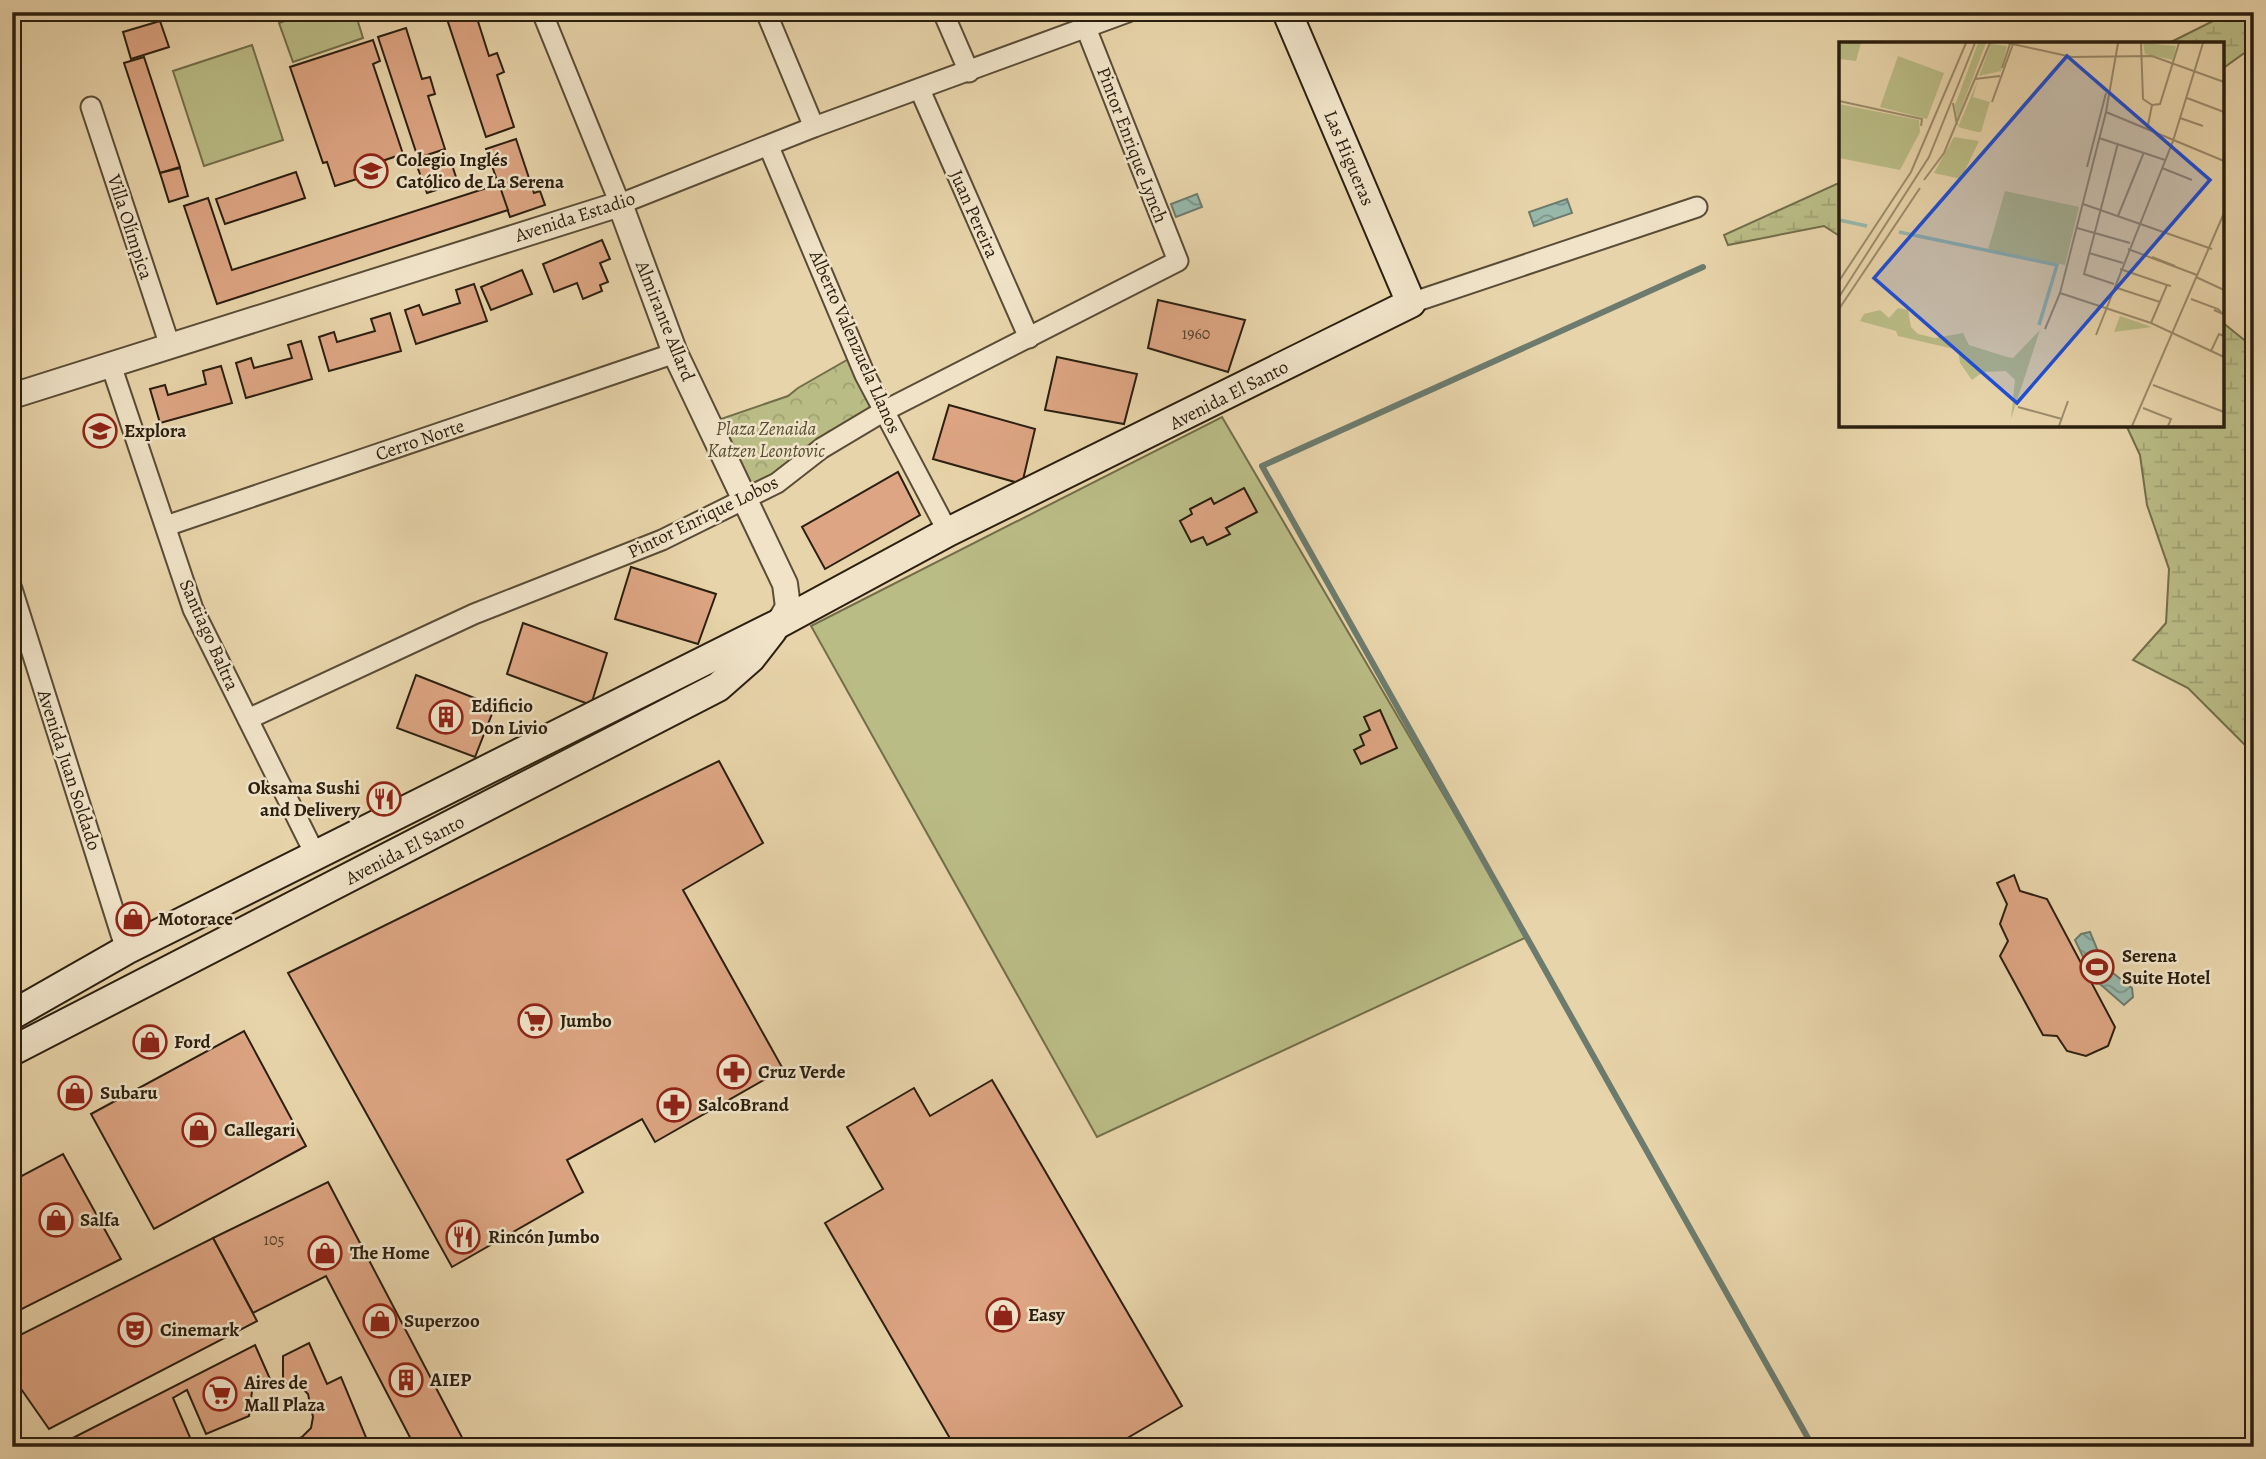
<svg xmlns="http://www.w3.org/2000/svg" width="2266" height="1459" font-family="Alegreya,serif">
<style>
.forest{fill:url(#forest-crowns);stroke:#726e4a;stroke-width:2}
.wetland{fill:url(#wetland-marsh);stroke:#726e4a;stroke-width:2}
.pitch{fill:#babc86;stroke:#726e4a;stroke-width:2}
.water{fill:url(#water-waves);stroke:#6c7b6d;stroke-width:2}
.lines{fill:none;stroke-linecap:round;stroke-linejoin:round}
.stream{stroke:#6c7b6d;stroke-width:6}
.building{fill:#dda583;stroke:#2b1f0f;stroke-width:2}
.minor-casing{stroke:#5a4c36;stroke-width:23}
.tertiary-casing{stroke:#5a4c36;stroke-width:28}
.secondary-casing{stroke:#2b1f0f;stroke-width:32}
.minor{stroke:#f0e3c8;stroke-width:19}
.tertiary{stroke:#f0e3c8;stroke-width:24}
.secondary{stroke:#f0e3c8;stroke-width:28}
.labels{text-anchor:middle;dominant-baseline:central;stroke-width:5;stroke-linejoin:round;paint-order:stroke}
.number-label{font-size:16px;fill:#58402c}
.street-label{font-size:19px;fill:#2b1f0f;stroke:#f0e3c8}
.poi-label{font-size:19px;font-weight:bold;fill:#2b1f0f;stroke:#f0e3c8;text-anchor:start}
.park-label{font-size:19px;font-style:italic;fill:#564e33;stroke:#f0e3c8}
.inset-river{fill:none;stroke:#97b8ab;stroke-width:3.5}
.inset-road{fill:none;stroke:#9c8c6c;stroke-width:2}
.view{fill:#1d4ed8;fill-opacity:0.15;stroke:#1d4ed8;stroke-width:3.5}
.inset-edge{fill:none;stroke:#2b1f0f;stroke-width:3.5}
</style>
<defs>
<pattern id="forest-crowns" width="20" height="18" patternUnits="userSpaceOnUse" patternTransform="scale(1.75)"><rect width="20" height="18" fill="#babc86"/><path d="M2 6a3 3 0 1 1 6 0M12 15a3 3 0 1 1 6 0" fill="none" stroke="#a0a172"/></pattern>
<pattern id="wetland-marsh" width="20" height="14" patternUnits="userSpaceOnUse" patternTransform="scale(1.75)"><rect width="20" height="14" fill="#babc86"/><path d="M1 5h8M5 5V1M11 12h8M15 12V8" fill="none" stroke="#a0a172"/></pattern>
<pattern id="water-waves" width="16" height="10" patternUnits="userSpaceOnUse" patternTransform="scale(1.75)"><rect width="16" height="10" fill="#97b8ab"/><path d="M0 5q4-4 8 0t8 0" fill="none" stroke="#7b958a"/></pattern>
</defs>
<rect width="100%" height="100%" fill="#e8d4aa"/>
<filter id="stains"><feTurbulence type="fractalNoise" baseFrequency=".00286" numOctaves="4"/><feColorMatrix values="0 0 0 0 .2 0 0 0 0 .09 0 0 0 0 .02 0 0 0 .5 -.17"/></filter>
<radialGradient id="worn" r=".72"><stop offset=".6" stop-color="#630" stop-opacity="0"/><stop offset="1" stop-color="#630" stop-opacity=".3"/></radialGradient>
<!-- forest -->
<path class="forest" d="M 852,357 L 877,402 L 873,413 L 782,472 L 750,484 L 715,421 L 788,396 L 798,388 Z"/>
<!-- wetland -->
<g class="wetland">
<path d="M 2231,12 L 2254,12 L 2254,46 L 2222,69 L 2222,44 L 2167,44 Z"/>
<path d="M 1841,182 L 1841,237 L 1824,226 L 1728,245 L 1724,235 Z"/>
<path d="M 2222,322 L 2254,348 L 2254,754 L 2188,688 L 2133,660 L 2166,623 L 2169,569 L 2147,505 L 2140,455 L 2126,425 L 2222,425 Z"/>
</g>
<!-- pitch -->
<g class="pitch">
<path d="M 310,12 L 355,12 L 363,38 L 293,62 L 279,23 Z"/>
<path d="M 252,45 L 283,140 L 204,166 L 173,71 Z"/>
<path d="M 1222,417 L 1527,937 L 1097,1137 L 811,626 Z"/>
</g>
<!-- water -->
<g class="water">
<path d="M 1197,194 L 1202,207 L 1176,217 L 1171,204 Z"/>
<path d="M 1567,199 L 1572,213 L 1534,226 L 1529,212 Z"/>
<path d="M 2090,932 L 2104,966 L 2132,988 L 2133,997 L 2124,1005 L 2093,978 L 2075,940 L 2081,934 Z"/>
</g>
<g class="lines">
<!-- stream -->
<path class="stream" d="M 1703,267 L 1262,466 L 1813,1447"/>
</g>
<!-- building -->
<g class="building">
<path d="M 467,12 L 475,12 L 489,56 L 497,53 L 504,72 L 497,75 L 514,127 L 486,137 L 447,19 Z"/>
<path d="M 160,21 L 169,47 L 131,59 L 123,32 Z"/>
<path d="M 406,28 L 422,79 L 430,77 L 435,94 L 428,96 L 445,149 L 418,158 L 378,37 Z"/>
<path d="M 373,40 L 380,61 L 373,64 L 403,154 L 382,161 L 385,170 L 335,186 L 327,162 L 323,163 L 290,67 Z"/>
<path d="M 144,57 L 180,167 L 160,173 L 124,63 Z"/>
<path d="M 516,139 L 534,193 L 540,191 L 545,205 L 510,217 L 486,149 Z"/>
<path d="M 449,156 L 458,183 L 427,193 L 417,166 Z"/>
<path d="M 180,168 L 188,196 L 169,202 L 160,173 Z"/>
<path d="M 296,172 L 305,198 L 225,224 L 216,199 Z"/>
<path d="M 499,184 L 508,210 L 217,304 L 184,206 L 208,198 L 232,270 Z"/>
<path d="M 602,240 L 610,259 L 600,263 L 608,282 L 600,285 L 602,291 L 583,299 L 577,283 L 554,292 L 543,264 Z"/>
<path d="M 522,270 L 532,294 L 491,310 L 481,287 Z"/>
<path d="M 474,284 L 487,321 L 416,344 L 405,310 L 419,305 L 423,315 L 460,303 L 456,290 Z"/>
<path d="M 1158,300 L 1245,320 L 1228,372 L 1148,348 Z"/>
<path d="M 390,313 L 401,351 L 329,371 L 319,337 L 334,332 L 337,342 L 375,331 L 371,319 Z"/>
<path d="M 301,341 L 312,379 L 246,398 L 236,363 L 251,358 L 254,368 L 292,358 L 288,345 Z"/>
<path d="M 1057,357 L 1137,374 L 1124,424 L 1045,410 Z"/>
<path d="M 221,366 L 232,403 L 160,423 L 150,389 L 165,385 L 168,395 L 206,384 L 203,371 Z"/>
<path d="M 949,405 L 1035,429 L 1022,484 L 933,459 Z"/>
<path d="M 898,472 L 920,515 L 825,569 L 802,527 Z"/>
<path d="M 1244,488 L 1257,512 L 1226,528 L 1230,534 L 1207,545 L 1203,537 L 1191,542 L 1180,521 L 1192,514 L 1190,509 L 1211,498 L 1214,504 Z"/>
<path d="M 631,567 L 716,594 L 698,644 L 615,619 Z"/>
<path d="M 523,623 L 607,653 L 591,705 L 507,674 Z"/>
<path d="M 416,675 L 495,706 L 475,757 L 397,728 Z"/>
<path d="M 1380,710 L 1397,748 L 1361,764 L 1354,750 L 1364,745 L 1360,735 L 1370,730 L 1364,717 Z"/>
<path d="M 719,761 L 763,843 L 683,890 L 783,1069 L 655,1142 L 642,1119 L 567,1160 L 583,1192 L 452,1267 L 288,973 Z"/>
<path d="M 2014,875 L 2020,891 L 2047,899 L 2115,1027 L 2108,1046 L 2086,1056 L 2067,1051 L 2057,1036 L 2043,1035 L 2000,956 L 2008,941 L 2000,924 L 2007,904 L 1997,883 Z"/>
<path d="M 244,1031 L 306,1146 L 154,1229 L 91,1114 Z"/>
<path d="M 992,1080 L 1182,1406 L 1112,1447 L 955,1447 L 825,1223 L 883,1189 L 847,1127 L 914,1088 L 930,1116 Z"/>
<path d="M 63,1154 L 121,1259 L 12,1314 L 12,1181 Z"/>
<path d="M 328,1182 L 371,1264 L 467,1447 L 415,1447 L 326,1276 L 253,1313 L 213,1238 Z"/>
<path d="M 213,1238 L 257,1321 L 49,1429 L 12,1376 L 12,1339 Z"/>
<path d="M 309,1343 L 327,1384 L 341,1377 L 370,1447 L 253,1447 L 268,1440 L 293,1441 L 302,1437 L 311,1428 L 313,1417 L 308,1394 L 302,1388 L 283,1382 L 283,1356 Z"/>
<path d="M 255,1345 L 270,1379 L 260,1383 L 252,1391 L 249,1416 L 206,1434 L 187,1390 L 173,1398 L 192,1442 L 182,1447 L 60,1447 L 59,1445 Z"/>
</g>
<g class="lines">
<defs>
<g id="minor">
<path d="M 542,12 L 620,204 L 814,127 L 1128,12"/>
<path d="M 766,12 L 814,127"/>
<path d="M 943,12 L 969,72"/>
<path d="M 920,90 L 1029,338"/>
<path d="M 91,107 L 170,346"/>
<path d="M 769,147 L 865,375 L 948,532"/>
<path d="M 1411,303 L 1697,207"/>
<path d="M 111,365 L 193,609 L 316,856"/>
<path d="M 166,526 L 675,353"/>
<path d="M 12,589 L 126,950"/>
<path d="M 248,719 L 474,614 L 662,540 L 777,483 L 822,448 L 884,411 L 1178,261 L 1086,28"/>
</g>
<path id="tertiary" d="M 12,396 L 620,204 L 675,353 L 785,584 L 788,607 L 778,624"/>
<g id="secondary">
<path d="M 12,1015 L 126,950 L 778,624 L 948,532 L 1411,303 L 1287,12"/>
<path d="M 12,1051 L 718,687 L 751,658 L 772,631"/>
</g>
</defs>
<!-- minor casing -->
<use href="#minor" class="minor-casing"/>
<!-- tertiary casing -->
<use href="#tertiary" class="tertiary-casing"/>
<!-- secondary casing -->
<use href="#secondary" class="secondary-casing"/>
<!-- minor -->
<use href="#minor" class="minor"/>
<!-- tertiary -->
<use href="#tertiary" class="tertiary"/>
<!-- secondary -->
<use href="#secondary" class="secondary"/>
</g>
<!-- icons -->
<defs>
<symbol id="school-ring" viewBox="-11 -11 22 22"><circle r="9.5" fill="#f0e3c8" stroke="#8f2418" stroke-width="1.5"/><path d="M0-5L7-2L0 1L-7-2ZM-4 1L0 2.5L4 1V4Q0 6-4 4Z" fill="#8f2418"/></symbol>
<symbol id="building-ring" viewBox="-11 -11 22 22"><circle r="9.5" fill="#f0e3c8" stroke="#8f2418" stroke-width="1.5"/><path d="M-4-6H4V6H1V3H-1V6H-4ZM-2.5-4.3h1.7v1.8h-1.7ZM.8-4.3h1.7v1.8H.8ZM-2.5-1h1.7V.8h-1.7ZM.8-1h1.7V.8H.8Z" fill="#8f2418"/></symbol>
<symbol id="restaurant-ring" viewBox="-11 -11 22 22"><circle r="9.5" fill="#f0e3c8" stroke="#8f2418" stroke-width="1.5"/><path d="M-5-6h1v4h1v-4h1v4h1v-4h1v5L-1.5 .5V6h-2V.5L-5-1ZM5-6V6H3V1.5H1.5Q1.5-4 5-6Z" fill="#8f2418"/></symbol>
<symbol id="shop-ring" viewBox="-11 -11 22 22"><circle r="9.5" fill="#f0e3c8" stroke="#8f2418" stroke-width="1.5"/><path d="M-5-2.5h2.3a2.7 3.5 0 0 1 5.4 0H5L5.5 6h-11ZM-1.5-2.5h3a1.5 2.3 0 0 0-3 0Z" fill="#8f2418"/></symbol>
<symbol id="stadium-ring" viewBox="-11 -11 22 22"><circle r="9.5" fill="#f0e3c8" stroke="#8f2418" stroke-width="1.5"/><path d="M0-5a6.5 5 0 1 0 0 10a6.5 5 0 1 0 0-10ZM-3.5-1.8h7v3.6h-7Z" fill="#8f2418"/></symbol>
<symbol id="supermarket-ring" viewBox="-11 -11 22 22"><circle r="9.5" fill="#f0e3c8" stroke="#8f2418" stroke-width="1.5"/><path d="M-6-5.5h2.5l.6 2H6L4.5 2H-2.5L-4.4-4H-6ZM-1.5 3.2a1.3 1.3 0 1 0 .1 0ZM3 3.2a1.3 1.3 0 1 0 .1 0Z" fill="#8f2418"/></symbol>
<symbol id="pharmacy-ring" viewBox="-11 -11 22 22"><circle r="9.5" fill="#f0e3c8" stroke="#8f2418" stroke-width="1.5"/><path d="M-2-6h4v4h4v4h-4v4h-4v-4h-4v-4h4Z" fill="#8f2418"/></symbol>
<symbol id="theatre-ring" viewBox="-11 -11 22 22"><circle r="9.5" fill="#f0e3c8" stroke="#8f2418" stroke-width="1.5"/><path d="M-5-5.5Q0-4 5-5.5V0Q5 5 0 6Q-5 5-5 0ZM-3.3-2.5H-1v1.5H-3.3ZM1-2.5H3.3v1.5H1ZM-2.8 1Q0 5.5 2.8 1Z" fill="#8f2418"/></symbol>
</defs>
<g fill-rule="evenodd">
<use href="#school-ring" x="352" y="152" width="38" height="38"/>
<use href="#school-ring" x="81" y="412" width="38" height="38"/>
<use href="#building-ring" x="427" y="698" width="38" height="38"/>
<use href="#restaurant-ring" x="365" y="780" width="38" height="38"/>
<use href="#shop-ring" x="114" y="900" width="38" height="38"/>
<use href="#stadium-ring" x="2078" y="948" width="38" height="38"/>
<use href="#supermarket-ring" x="516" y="1002" width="38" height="38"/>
<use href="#shop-ring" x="131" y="1023" width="38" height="38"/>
<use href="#pharmacy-ring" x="715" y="1053" width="38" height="38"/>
<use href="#shop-ring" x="56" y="1074" width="38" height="38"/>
<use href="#pharmacy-ring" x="655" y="1086" width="38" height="38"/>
<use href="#shop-ring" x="180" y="1111" width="38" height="38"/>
<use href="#shop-ring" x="37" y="1201" width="38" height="38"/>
<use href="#restaurant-ring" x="444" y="1218" width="38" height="38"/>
<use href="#shop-ring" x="306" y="1234" width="38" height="38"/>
<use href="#shop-ring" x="984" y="1296" width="38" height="38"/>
<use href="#shop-ring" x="361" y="1302" width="38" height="38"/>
<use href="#theatre-ring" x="116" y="1311" width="38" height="38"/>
<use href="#building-ring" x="387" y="1361" width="38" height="38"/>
<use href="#supermarket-ring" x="201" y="1375" width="38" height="38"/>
</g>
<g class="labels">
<!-- number labels -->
<g class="number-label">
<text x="1196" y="334">1960</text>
<text x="274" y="1240">105</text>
</g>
<!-- street labels -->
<g class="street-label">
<text transform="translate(1132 145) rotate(69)">Pintor Enrique Lynch</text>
<text transform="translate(1349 158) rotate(67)">Las Higueras</text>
<text transform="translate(974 214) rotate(66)">Juan Pereira</text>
<text transform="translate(575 217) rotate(-18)">Avenida Estadio</text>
<text transform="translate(130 227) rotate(72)">Villa Olímpica</text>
<text transform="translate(665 321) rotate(68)">Almirante Allard</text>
<text transform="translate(855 342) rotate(66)">Alberto Valenzuela Llanos</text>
<text transform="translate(1229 395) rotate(-27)">Avenida El Santo</text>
<text transform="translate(420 440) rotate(-19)">Cerro Norte</text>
<text transform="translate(703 517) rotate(-26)">Pintor Enrique Lobos</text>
<text transform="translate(209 635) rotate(66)">Santiago Baltra</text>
<text transform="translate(69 770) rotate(72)">Avenida Juan Soldado</text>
<text transform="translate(405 850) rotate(-27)">Avenida El Santo</text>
</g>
<!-- poi labels -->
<g class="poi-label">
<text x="396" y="160">Colegio Inglés<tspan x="396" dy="22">Católico de La Serena</tspan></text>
<text x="124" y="431">Explora</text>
<text x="471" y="706">Edificio<tspan x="471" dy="22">Don Livio</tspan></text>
<text x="360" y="788" text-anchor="end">Oksama Sushi<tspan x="360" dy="22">and Delivery</tspan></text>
<text x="158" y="919">Motorace</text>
<text x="2122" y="956">Serena<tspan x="2122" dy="22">Suite Hotel</tspan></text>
<text x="560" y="1021">Jumbo</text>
<text x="174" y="1042">Ford</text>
<text x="758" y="1072">Cruz Verde</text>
<text x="100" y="1093">Subaru</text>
<text x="698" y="1105">SalcoBrand</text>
<text x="224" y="1130">Callegari</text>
<text x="80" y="1220">Salfa</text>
<text x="488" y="1237">Rincón Jumbo</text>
<text x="350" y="1253">The Home</text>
<text x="1028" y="1315">Easy</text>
<text x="404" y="1321">Superzoo</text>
<text x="160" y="1330">Cinemark</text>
<text x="430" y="1380">AIEP</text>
<text x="244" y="1383">Aires de<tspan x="244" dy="22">Mall Plaza</tspan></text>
</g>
<!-- park labels -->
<g class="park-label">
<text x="766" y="429">Plaza Zenaida<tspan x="766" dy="22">Katzen Leontovic</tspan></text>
</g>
</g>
<!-- overview -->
<g transform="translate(1839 42)">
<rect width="385" height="385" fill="#e8d4aa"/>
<path d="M 139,1 L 147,1 L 118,78 L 116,63 ZM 152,2 L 168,4 L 162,29 L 140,34 ZM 139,38 L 134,55 L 151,60 L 142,90 L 138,90 L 119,85 ZM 115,95 L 140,99 L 122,137 L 95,131 Z" fill="#babc86"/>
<path d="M 304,1 L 337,4 L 334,18 L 306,12 ZM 281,274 L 313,285 L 275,290 Z" fill="#babc86"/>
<path d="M 59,266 L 69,268 L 72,285 L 79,292 L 96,296 L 124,291 L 130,303 L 168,315 L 174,316 L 201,288 L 172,377 L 176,338 L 167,329 L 144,330 L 133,338 L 121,321 L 119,308 L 59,294 L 57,289 L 21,279 L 25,272 L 41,268 L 50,276 Z" fill="#babc86"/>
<path d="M 0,1 L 22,1 L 17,19 L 0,17 ZM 59,14 L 105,31 L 88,77 L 41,65 ZM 0,62 L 80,78 L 81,90 L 61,128 L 0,116 ZM 166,149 L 240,165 L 226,223 L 149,208 Z" fill="#babc86"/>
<path class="inset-river" d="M 0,178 L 28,184M 60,190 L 218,223 L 200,283"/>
<path class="inset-road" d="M 169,1 L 233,15 L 313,14 L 385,40M 279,1 L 267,70 L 221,251 L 312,281 L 385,315M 302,1 L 304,57 L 313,63M 163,26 L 171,2M 136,37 L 161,34M 348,56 L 385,70M 0,59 L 83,77 L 82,84M 153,60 L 174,2M 114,61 L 118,83M 313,63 L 321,62 L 340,1M 267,70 L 385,119M 341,76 L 364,84M 308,88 L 313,63M 260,96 L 326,118M 248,125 L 267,51M 323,126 L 353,138M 85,138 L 105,111 L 151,1M 244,162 L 373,207M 279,174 L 305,110M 238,186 L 291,201M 289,207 L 358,233M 250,211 L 284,221M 313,215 L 336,224M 281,227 L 328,243M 357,235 L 385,248M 0,239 L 72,130 L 127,1M 275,242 L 245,232 L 279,101M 275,245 L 321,260M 0,255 L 90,115 L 136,1M 352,257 L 379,267 L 384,272 L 375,268M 0,267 L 81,146M 312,281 L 328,243 L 332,244M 206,287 L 221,251M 257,293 L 334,99 L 364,1M 372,309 L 380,292 L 385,294M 314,343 L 385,370M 179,365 L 223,377M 304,366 L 332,377 L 329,384M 220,384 L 229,359M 293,384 L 385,171"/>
<path class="view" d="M 228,14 L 371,138 L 178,361 L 35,236 Z"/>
<rect width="385" height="385" class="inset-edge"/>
</g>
<!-- margin -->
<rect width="2266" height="1459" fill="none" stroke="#e8d4aa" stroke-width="42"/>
<rect x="14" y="14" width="2238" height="1431" fill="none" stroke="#2b1f0f" stroke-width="3.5"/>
<rect x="21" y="21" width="2224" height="1417" fill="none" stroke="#2b1f0f" stroke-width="2"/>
<rect width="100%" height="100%" filter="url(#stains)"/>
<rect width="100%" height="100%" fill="url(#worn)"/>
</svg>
